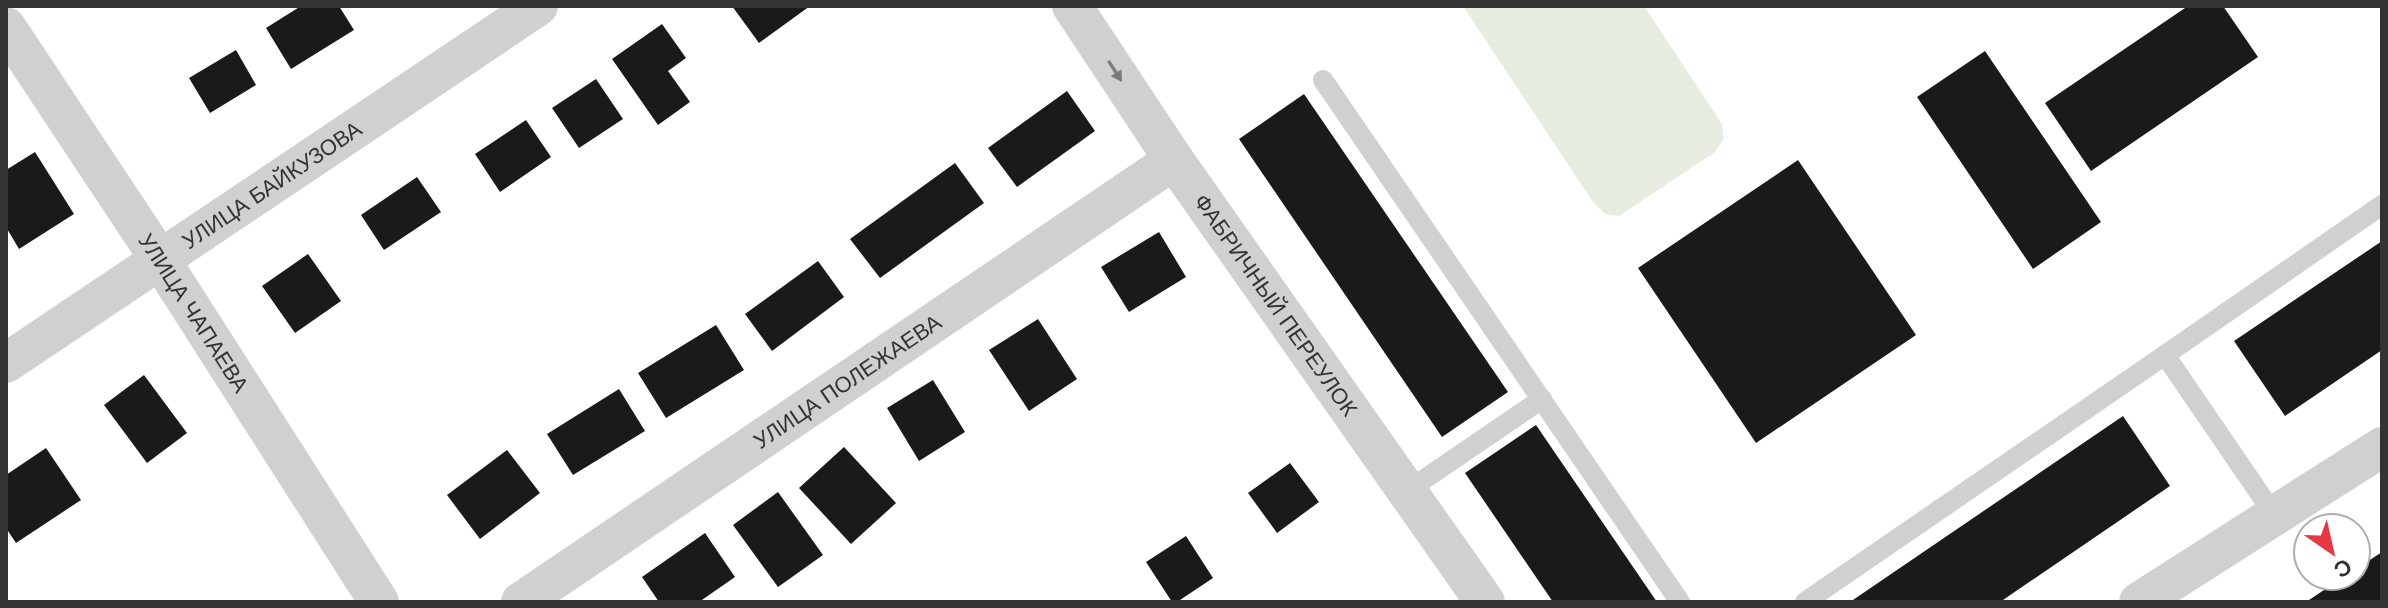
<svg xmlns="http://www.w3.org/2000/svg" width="2388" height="608" font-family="Helvetica,sans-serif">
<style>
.green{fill:#e6ecdf}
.building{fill:#1a1a1a}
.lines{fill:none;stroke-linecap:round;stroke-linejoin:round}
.service{stroke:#d0d0d0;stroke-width:20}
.minor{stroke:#d0d0d0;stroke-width:40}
.oneway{fill:#7a7a7a}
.labels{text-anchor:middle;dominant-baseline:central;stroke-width:8;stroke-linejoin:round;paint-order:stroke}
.street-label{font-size:22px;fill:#333;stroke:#fff}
</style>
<rect width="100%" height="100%" fill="#fff"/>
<!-- green -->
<path class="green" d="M 1463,6 L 1644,6 L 1722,124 L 1724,138 L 1715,152 L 1619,216 L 1605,214 L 1593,202 Z"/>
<!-- building -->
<g class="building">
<path d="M 301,6 L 339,6 L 354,30 L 291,69 L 266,28 Z"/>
<path d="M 732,6 L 810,6 L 759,43 Z"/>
<path d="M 2188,6 L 2223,6 L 2258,57 L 2091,171 L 2045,103 Z"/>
<path d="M 662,24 L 686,58 L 668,71 L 690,102 L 658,125 L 612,59 Z"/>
<path d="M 236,50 L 256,85 L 210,113 L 189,78 Z"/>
<path d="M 1985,51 L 2101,222 L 2033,269 L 1917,97 Z"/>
<path d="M 596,79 L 623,119 L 579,148 L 552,108 Z"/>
<path d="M 1067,91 L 1095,131 L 1017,187 L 988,148 Z"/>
<path d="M 1304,94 L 1508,392 L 1442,437 L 1239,139 Z"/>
<path d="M 526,120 L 551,157 L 500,192 L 475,154 Z"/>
<path d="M 35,152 L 74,214 L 19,249 L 6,227 L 6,170 Z"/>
<path d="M 1798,160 L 1916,335 L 1756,443 L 1638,268 Z"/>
<path d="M 955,163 L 984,203 L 880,278 L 850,239 Z"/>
<path d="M 417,177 L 441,212 L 384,250 L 361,215 Z"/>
<path d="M 1159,232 L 1186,277 L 1129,312 L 1101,267 Z"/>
<path d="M 2382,241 L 2382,350 L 2285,416 L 2234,341 Z"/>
<path d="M 308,254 L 341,301 L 295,333 L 262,286 Z"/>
<path d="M 818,261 L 844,297 L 772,351 L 745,314 Z"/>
<path d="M 1038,319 L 1077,379 L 1029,411 L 989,350 Z"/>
<path d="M 716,325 L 744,370 L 666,418 L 638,373 Z"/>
<path d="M 144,375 L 187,433 L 147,463 L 104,405 Z"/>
<path d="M 933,380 L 965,432 L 919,461 L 887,408 Z"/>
<path d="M 619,389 L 645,431 L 573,475 L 547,434 Z"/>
<path d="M 2123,416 L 2170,486 L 2000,602 L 1850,602 Z"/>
<path d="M 1536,425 L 1657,602 L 1553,602 L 1465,473 Z"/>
<path d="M 844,447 L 896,503 L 851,544 L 799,488 Z"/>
<path d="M 46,448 L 81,500 L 16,543 L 6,528 L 6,475 Z"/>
<path d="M 507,450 L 540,493 L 480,539 L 447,495 Z"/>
<path d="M 1290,463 L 1319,502 L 1277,533 L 1248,493 Z"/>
<path d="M 778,492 L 823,555 L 778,587 L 733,525 Z"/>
<path d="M 705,533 L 735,577 L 699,602 L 659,602 L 642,577 Z"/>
<path d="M 1186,536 L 1213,578 L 1177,602 L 1172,602 L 1146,562 Z"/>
<path d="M 2382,552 L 2382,602 L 2306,602 L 2345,576 L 2356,576 L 2356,569 Z"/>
</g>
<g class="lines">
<!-- service -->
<g class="service">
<path d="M 1323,80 L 1680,602"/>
<path d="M 2165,355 L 2382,205"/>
<path d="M 1407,491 L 1542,399"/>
<path d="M 1805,602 L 2165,355 L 2275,516"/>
</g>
<!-- minor -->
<g class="minor">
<path id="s1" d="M 1072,6 L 1174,160 L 1485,602"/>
<path id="s2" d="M 6,27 L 161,261 L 379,602"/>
<path id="s3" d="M 6,363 L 538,6"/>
<path id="s4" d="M 521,602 L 1174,160"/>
<path d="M 2139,602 L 2382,447"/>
</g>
</g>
<!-- one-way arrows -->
<defs><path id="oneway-solid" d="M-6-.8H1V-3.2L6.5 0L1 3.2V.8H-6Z" transform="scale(2)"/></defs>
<use class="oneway" href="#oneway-solid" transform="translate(1115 71) rotate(57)"/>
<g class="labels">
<!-- street labels -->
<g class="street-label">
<text stroke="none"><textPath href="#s3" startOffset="320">УЛИЦА БАЙКУЗОВА</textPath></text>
<text stroke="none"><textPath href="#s1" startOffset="362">ФАБРИЧНЫЙ ПЕРЕУЛОК</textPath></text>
<text stroke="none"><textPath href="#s2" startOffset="342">УЛИЦА ЧАПАЕВА</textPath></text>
<text stroke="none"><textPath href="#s4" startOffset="394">УЛИЦА ПОЛЕЖАЕВА</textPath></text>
</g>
</g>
<!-- border -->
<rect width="2388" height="608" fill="none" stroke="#333333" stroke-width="16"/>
<!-- north arrow -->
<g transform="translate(2332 552) rotate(146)"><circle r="38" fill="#ffffff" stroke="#adadad" stroke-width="2"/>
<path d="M0-6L14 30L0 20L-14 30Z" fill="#e63946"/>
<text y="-12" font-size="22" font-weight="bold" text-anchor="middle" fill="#333333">С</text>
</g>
</svg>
